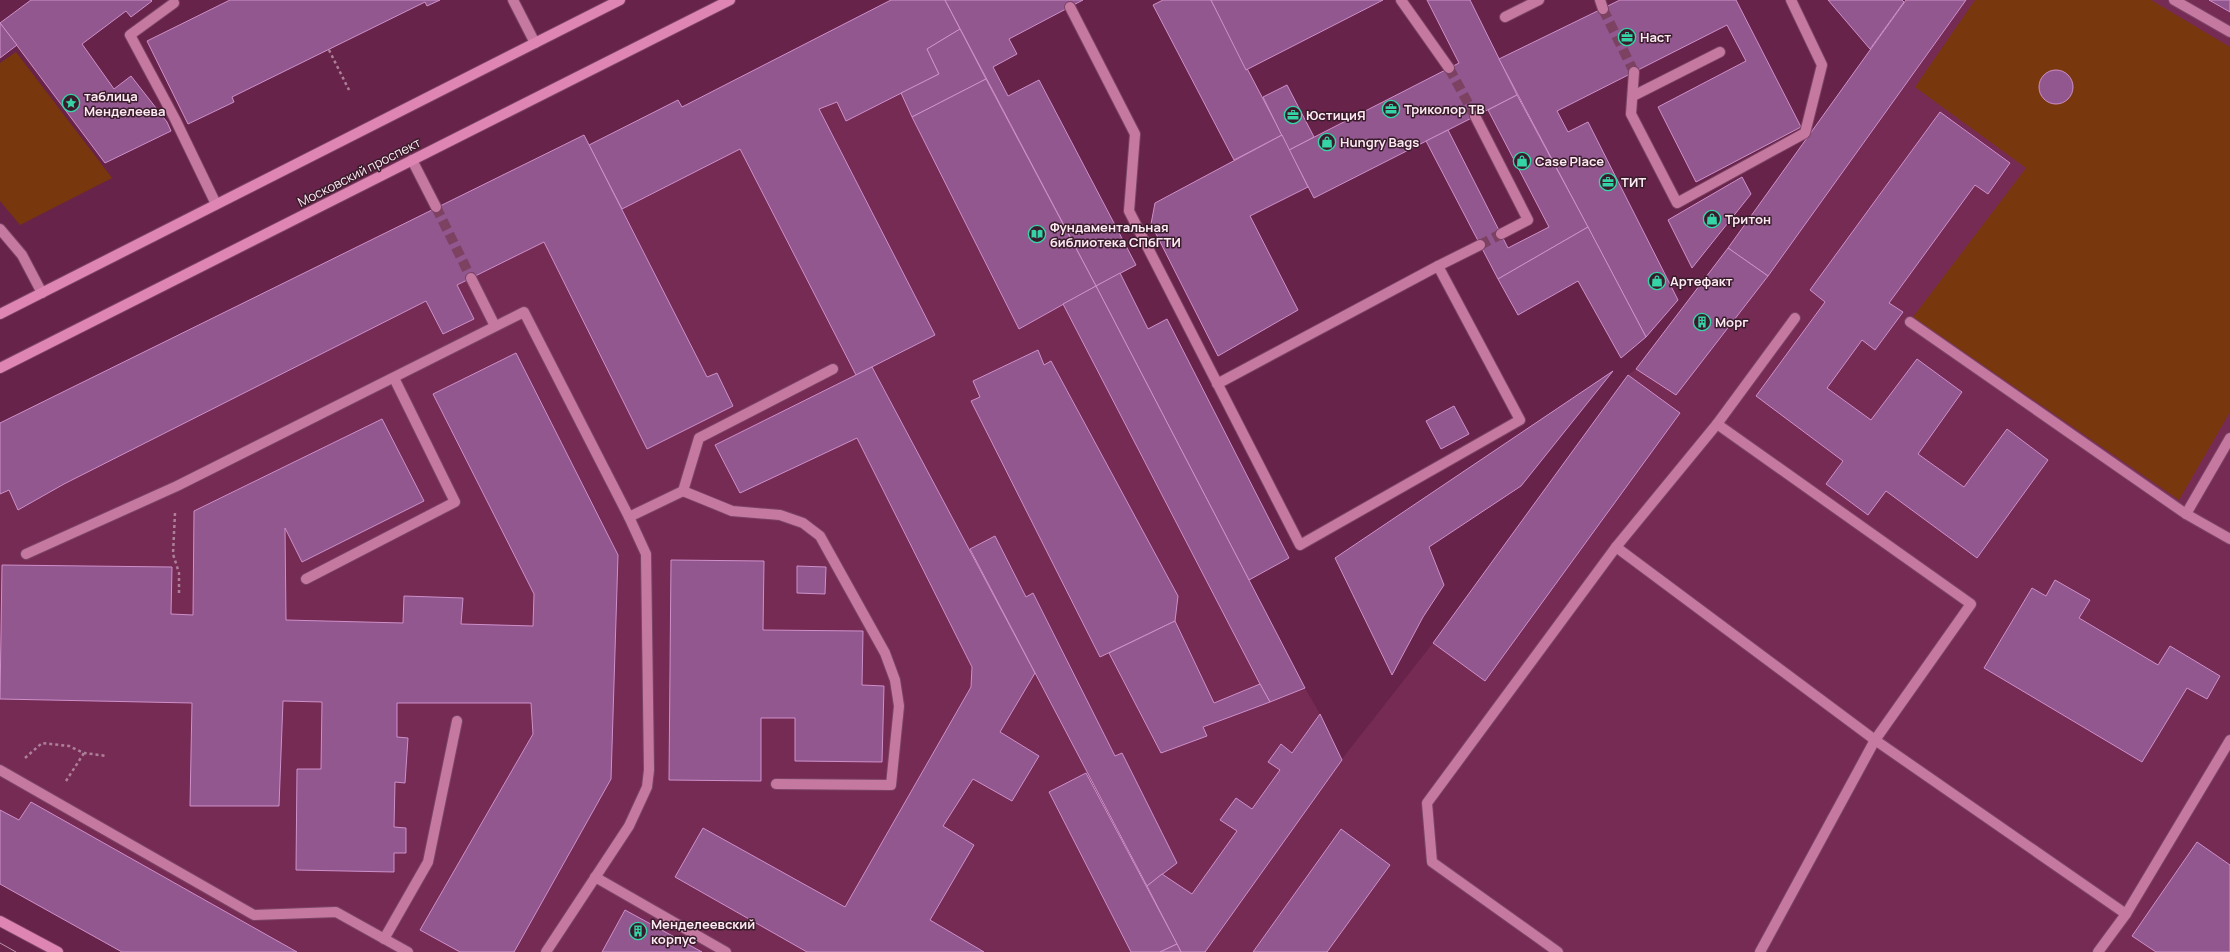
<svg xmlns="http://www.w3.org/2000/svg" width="2230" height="952" font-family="Manrope,sans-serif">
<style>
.built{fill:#762b55}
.green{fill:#78370c}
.building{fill:#92578f;stroke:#ce90ca}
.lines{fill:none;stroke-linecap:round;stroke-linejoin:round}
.minor-tunnel{stroke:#7d4162;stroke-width:10;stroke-dasharray:10 5;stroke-linecap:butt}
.minor-casing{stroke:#7b4466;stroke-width:12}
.major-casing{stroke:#7b4466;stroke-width:12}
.path{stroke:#ad8098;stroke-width:2.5;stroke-dasharray:3 3;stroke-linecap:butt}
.minor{stroke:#c679a0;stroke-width:10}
.major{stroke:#df85b3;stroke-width:10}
.tram{stroke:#bc95aa;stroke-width:1}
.labels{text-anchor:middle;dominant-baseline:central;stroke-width:3;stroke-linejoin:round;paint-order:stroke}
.poi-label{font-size:13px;font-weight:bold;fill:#fceaf2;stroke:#3a1b2b;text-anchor:start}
.street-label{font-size:13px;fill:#fceaf2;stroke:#3a1b2b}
</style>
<rect width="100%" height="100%" fill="#672349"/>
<!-- built -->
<path class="built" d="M 891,0 L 945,0 L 1305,688 L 1320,714 L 1342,759 L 1433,643 L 1628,375 L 1636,369 L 1728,248 L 1906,0 L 2230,0 L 2230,952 L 122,952 L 0,884 L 0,423 L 584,135 L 589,145 L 678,100 L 682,107 Z"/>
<!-- green -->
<g class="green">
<path d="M 1975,0 L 2151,0 L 2230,47 L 2230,412 L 2179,500 L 1913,317 L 2026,168 L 1915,87 Z"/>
<path d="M 16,52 L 112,178 L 20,225 L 0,201 L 0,63 Z"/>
</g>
<!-- building -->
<g class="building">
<path d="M 31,0 L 151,0 L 152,1 L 131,17 L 126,11 L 82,44 L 114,89 L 131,76 L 167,122 L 171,131 L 105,163 L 0,23 Z"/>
<path d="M 230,0 L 440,0 L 427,6 L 425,2 L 232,97 L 234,102 L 188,124 L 147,41 Z"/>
<path d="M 891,0 L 945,0 L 960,29 L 927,49 L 939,74 L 846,121 L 837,102 L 819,109 L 935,335 L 856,375 L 740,149 L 622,209 L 589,145 L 678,100 L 682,107 Z"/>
<path d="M 945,0 L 1083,0 L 1009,39 L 1017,54 L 993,67 L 1008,96 L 1039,80 L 1136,265 L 1096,286 Z"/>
<path d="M 1163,0 L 1211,0 L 1282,135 L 1234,160 L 1153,5 Z"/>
<path d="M 1211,0 L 1383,0 L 1246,70 Z"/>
<path d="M 1427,0 L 1470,0 L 1517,95 L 1314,198 L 1289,150 L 1459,63 Z"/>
<path d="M 1620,0 L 1736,0 L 1801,127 L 1696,182 L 1658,107 L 1746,61 L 1727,25 L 1557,111 L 1568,132 L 1588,122 L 1678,300 L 1646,337 L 1499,59 Z"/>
<path d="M 1828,0 L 1902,0 L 1904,2 L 1870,49 Z"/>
<path d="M 1906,0 L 1966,0 L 1768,276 L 1728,248 Z"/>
<path d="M 2209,0 L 2230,0 L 2230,12 Z"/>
<path d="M 0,23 L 17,45 L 0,58 Z"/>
<path d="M 960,29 L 986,79 L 912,117 L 901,93 L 939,74 L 927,49 Z"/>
<circle cx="2056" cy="87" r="17"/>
<path d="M 986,79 L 1096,286 L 1019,329 L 912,117 Z"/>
<path d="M 1287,85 L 1314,137 L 1289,150 L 1263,97 Z"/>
<path d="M 1517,95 L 1588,227 L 1498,279 L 1426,141 L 1448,130 L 1508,248 L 1549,227 L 1488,110 Z"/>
<path d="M 1940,112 L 2010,163 L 1988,194 L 1975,185 L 1889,303 L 1903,312 L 1875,350 L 1862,340 L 1827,388 L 1871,420 L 1917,359 L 1962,392 L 1918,454 L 1964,487 L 2007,429 L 2048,460 L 1977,558 L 1886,491 L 1868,515 L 1826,484 L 1843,461 L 1756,396 L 1825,302 L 1810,290 Z"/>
<path d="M 584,135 L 707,377 L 717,373 L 733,406 L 647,449 L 544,242 L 457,285 L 474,319 L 443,334 L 426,301 L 64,484 L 18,510 L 9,490 L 0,494 L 0,423 Z"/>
<path d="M 1282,135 L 1308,187 L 1250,216 L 1298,310 L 1218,356 L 1151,224 L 1155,203 Z"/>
<path d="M 1742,177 L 1751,194 L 1692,268 L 1668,220 Z"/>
<path d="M 1588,227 L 1646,337 L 1621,358 L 1578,281 L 1518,315 L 1498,279 Z"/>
<path d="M 1728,248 L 1768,276 L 1676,395 L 1636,369 Z"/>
<path d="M 1120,273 L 1148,329 L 1167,319 L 1289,558 L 1249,580 L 1096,286 Z"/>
<path d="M 1096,286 L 1249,580 L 1305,688 L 1270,702 L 1260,684 L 1063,304 Z"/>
<path d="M 1038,350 L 1044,365 L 1051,361 L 1178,596 L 1175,621 L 1100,657 L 971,401 L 980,397 L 973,381 Z"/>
<path d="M 516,353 L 618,555 L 611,779 L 514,952 L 460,952 L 420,930 L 533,734 L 531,703 L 397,703 L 397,737 L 408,738 L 405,783 L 395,782 L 394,827 L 406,828 L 406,853 L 394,853 L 394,872 L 296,870 L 297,769 L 321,769 L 322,702 L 283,701 L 279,806 L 190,806 L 192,703 L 0,699 L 2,565 L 172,567 L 171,614 L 193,615 L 194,511 L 382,419 L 424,501 L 302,562 L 285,528 L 286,620 L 403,623 L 404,596 L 463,598 L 461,624 L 533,626 L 534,594 L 433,394 Z"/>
<path d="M 872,367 L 1035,673 L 1000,732 L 1039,756 L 1012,801 L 973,779 L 943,826 L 974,845 L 930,920 L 984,952 L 807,952 L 675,877 L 703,828 L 845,907 L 971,687 L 972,667 L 857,438 L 740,493 L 715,445 Z"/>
<path d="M 1613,371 L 1521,486 L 1429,547 L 1444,585 L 1423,617 L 1392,675 L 1335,558 Z"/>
<path d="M 1628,375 L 1680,413 L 1485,681 L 1433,643 Z"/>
<path d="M 1454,406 L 1469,434 L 1441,449 L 1426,421 Z"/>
<path d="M 995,536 L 1026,597 L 1033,593 L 1115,756 L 1122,753 L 1177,863 L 1147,886 L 970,549 Z"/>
<path d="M 671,560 L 764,561 L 763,630 L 863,631 L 862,685 L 884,686 L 882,762 L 795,761 L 795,718 L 761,718 L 761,781 L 669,780 Z"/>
<path d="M 797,566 L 826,567 L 825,594 L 797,593 Z"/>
<path d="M 2055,580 L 2090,600 L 2079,618 L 2158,665 L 2170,646 L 2220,676 L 2207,699 L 2187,688 L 2142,762 L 1984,668 L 2032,588 L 2046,596 Z"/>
<path d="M 1175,621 L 1214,703 L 1260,684 L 1270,702 L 1203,727 L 1207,736 L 1161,753 L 1109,653 Z"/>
<path d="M 1320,714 L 1342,760 L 1205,952 L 1181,952 L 1147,886 L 1162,874 L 1192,894 L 1237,831 L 1220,820 L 1236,798 L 1252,809 L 1280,770 L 1268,762 L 1281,744 L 1292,753 Z"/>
<path d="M 1086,773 L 1177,944 L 1160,952 L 1131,952 L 1049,792 Z"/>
<path d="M 31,802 L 297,952 L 122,952 L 0,884 L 0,810 L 19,820 Z"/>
<path d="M 1341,829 L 1390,865 L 1327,952 L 1253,952 Z"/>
<path d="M 2197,842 L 2230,865 L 2230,952 L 2156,952 L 2132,936 Z"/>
<path d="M 625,910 L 702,952 L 602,952 Z"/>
<path d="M 1177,944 L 1181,952 L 1160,952 Z"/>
</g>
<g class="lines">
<!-- minor-tunnel -->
<g class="minor-tunnel">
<path d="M 1603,9 L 1634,72"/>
<path d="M 1449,68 L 1475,116"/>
<path d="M 436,207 L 471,278"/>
<path d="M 1480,245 L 1501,234"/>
</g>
<defs>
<g id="minor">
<path d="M 513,0 L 535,43"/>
<path d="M 1401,0 L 1449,68"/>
<path d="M 1600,0 L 1603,9"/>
<path d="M 2174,0 L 2230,32"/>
<path d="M 174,3 L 130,35 L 175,119 L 216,204"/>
<path d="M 1070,7 L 1135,134 L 1129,211 L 1300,545 L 1520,420 L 1438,266 L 1217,384"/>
<path d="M 1505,17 L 1539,0"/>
<path d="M 1634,72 L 1631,114 L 1677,203 L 1805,133 L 1822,65 L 1791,0"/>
<path d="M 1633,96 L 1720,52"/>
<path d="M 1475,116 L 1528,220 L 1501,234"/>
<path d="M 412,160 L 436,207"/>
<path d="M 0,229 L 22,255 L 42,293"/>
<path d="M 1438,266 L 1480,245"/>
<path d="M 471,278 L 495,326"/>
<path d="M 1910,322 L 2186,514 L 2230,539"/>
<path d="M 1717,424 L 1971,604 L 1875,740 L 1760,952"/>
<path d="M 683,491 L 699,438 L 833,369"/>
<path d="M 2186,514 L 2230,438"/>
<path d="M 1616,547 L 1875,740 L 2126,914"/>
<path d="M 26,554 L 177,486 L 524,312 L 629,517 L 683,491 L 732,511 L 780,515 L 803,523 L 820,536 L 885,653 L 895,680 L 899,706 L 891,785 L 776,784"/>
<path d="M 306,579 L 455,502 L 394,378"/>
<path d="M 0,770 L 254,915 L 336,912 L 408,952"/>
<path d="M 595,877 L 726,952"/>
<path d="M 384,939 L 428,862 L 457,721"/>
<path d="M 546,952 L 629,826 L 647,787 L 649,770 L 646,554 L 629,517"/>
<path d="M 1558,952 L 1432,862 L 1427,803 L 1616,547 L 1717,424 L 1795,318"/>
<path d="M 2098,952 L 2126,914 L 2230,740"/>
</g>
<g id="major">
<path d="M 0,314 L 620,0"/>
<path d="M 0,368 L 730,0"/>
<path d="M 0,921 L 58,952"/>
</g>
</defs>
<!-- minor casing -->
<use href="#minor" class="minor-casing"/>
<!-- major casing -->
<use href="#major" class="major-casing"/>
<!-- path -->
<g class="path">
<path d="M 329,50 L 349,90"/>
<path d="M 175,513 L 173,554 L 179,573 L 179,595"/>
<path d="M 25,758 L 42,743 L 69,746 L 84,753 L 107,756"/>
<path d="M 66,781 L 84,753"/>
</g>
<!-- minor -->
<use href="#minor" class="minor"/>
<!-- major -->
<use href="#major" class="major"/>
<!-- tram -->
<path class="tram" d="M 0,943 L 16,952"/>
</g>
<!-- icons -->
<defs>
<symbol id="office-ring" viewBox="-11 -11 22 22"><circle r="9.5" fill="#3a1b2b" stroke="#35d4a7" stroke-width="1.5"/><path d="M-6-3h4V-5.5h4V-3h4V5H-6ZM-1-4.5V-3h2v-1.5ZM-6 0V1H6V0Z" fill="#35d4a7"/></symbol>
<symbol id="sight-ring" viewBox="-11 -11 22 22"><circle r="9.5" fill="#3a1b2b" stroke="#35d4a7" stroke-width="1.5"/><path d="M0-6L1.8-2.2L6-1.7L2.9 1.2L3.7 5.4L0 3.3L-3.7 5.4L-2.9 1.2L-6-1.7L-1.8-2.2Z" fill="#35d4a7"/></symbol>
<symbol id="shop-ring" viewBox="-11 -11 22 22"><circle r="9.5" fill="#3a1b2b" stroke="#35d4a7" stroke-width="1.5"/><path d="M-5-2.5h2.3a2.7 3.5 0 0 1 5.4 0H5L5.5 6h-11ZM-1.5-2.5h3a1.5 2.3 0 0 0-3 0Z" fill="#35d4a7"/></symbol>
<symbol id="library-ring" viewBox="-11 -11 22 22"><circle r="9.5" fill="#3a1b2b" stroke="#35d4a7" stroke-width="1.5"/><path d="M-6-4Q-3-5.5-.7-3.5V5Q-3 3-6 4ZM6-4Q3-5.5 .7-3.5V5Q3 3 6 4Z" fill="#35d4a7"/></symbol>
<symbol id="building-ring" viewBox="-11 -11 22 22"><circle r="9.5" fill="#3a1b2b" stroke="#35d4a7" stroke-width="1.5"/><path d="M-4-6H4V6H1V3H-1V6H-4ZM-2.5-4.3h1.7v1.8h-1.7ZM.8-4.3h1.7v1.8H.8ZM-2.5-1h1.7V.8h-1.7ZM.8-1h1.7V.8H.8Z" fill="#35d4a7"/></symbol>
</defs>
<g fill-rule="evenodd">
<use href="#office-ring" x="1617" y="27" width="20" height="20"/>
<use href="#sight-ring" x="61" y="93" width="20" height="20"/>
<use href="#office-ring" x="1381" y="99" width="20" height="20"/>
<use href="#office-ring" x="1283" y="105" width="20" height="20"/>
<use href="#shop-ring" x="1317" y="132" width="20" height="20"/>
<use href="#shop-ring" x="1512" y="151" width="20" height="20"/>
<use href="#office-ring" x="1598" y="172" width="20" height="20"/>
<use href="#shop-ring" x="1702" y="209" width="20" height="20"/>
<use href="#library-ring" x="1027" y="224" width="20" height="20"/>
<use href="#shop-ring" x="1647" y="271" width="20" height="20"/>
<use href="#building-ring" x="1692" y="312" width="20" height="20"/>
<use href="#building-ring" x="628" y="921" width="20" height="20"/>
</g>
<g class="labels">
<!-- poi labels -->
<g class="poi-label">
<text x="1640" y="37">Наст</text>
<text x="84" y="96">таблица<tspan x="84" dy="15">Менделеева</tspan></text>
<text x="1404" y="109">Триколор ТВ</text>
<text x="1306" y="115">ЮстициЯ</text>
<text x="1340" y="142">Hungry Bags</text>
<text x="1535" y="161">Case Place</text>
<text x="1621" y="182">ТИТ</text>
<text x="1725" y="219">Тритон</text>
<text x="1050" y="227">Фундаментальная<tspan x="1050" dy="15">библиотека СПбГТИ</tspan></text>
<text x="1670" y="281">Артефакт</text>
<text x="1715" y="322">Морг</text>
<text x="651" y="924">Менделеевский<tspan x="651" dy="15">корпус</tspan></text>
</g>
<!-- street labels -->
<g class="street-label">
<text transform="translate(359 172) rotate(-27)">Московский проспект</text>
</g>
</g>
</svg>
